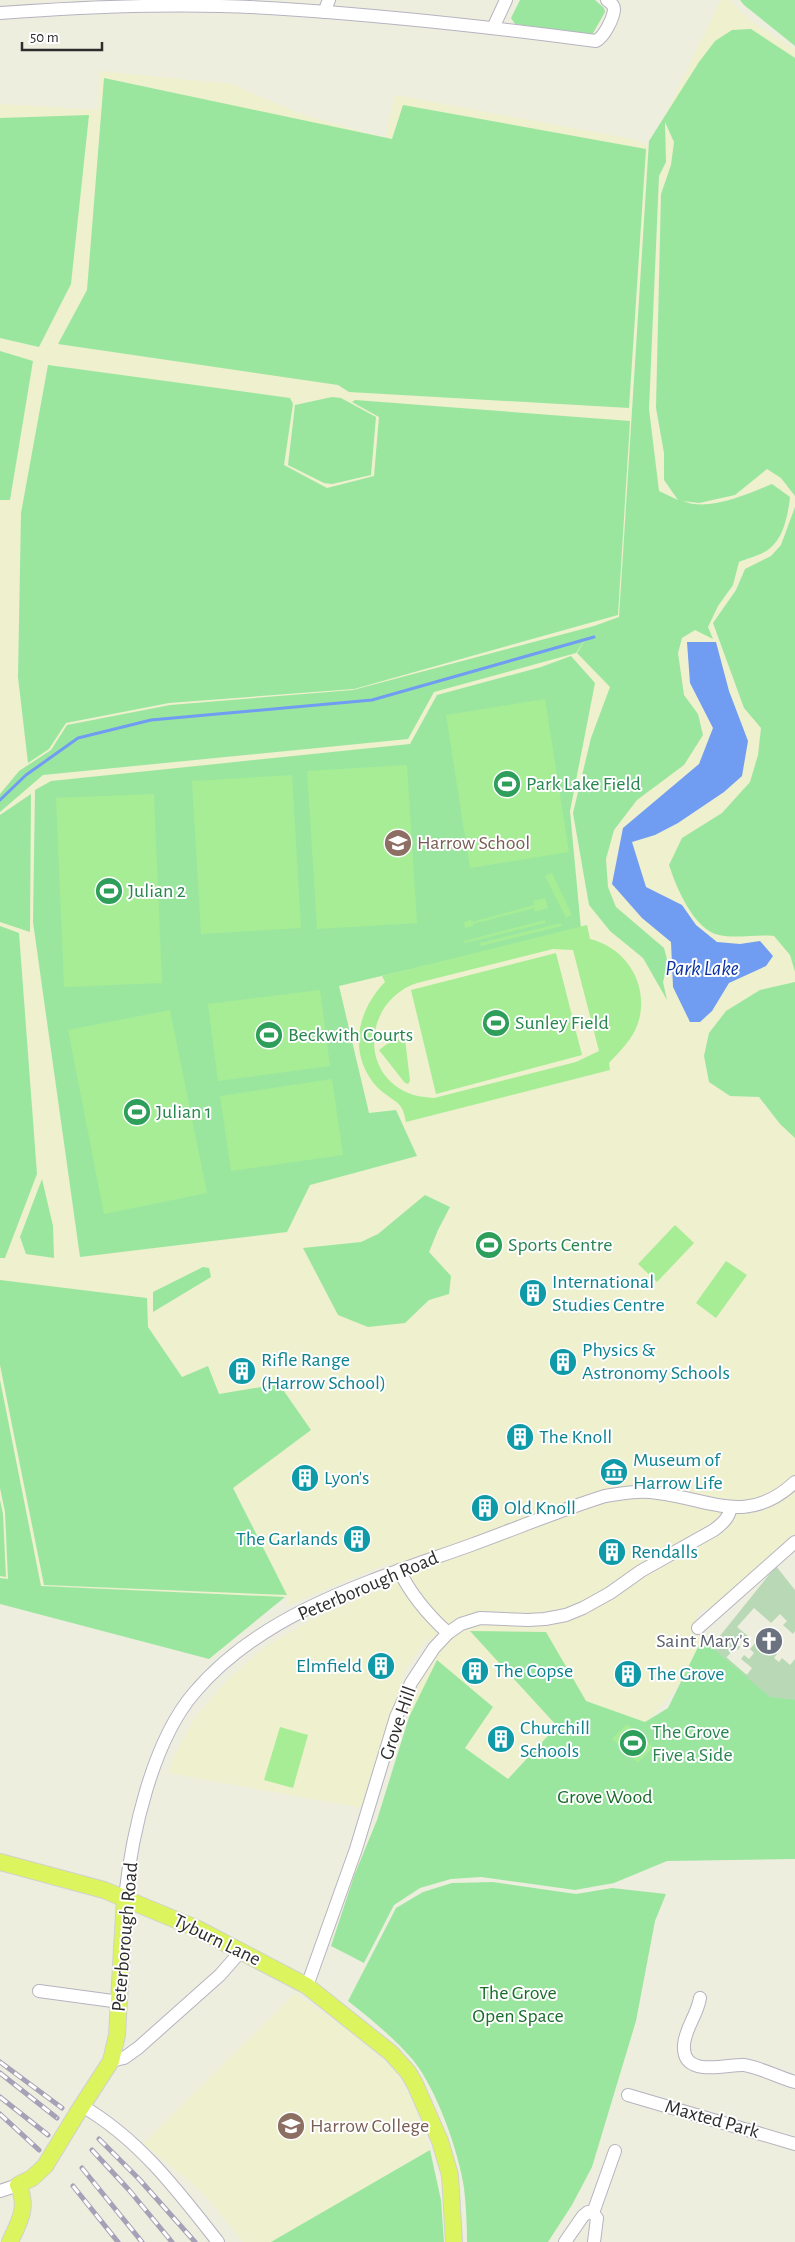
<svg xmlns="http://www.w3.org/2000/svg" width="795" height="2242" font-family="'Alegreya Sans',sans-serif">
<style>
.education{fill:#eef0ce}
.green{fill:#9be69f;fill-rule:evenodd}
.cemetery{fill:#b9d9b6}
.pitch{fill:#a6ed96;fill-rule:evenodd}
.water{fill:#709cf2}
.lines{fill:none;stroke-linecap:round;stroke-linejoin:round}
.stream{stroke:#709cf2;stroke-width:3}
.minor-casing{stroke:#b6b3c0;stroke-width:14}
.major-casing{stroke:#d1d1d1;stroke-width:18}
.minor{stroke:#fff;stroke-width:12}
.major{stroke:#dcf55e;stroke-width:16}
.rail-casing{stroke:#a7a1b7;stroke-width:5}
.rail{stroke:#fff;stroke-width:3;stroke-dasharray:9;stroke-linecap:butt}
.major-bridge-casing{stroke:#d1d1d1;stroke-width:18;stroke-linecap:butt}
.major-bridge{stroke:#dcf55e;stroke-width:16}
.labels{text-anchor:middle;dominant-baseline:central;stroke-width:4;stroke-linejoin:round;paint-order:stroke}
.leisure-label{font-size:20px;fill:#27864d;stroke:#fff;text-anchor:start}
.education-label{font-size:20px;fill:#785e54;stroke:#fff;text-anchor:start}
.culture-label{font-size:20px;fill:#0d838f;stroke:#fff;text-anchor:start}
.street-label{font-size:20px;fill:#2d2d2d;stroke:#fff}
.worship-label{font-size:20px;fill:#5b616d;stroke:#fff;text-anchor:end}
.park-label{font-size:20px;fill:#196d29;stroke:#fff}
.water-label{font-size:21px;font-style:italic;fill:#0a32a3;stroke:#fff}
</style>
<rect width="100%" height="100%" fill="#eeeedf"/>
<!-- education -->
<g class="education">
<path d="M 721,0 L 729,0 L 751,21 L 795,49 L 795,1534 L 713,1607 L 697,1611 L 697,1621 L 708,1648 L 644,1727 L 507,1785 L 407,1711 L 420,1679 L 435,1654 L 428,1637 L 404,1671 L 391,1727 L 363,1808 L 168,1773 L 175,1755 L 193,1720 L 228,1679 L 263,1648 L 313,1619 L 385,1588 L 391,1562 L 286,1606 L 289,1597 L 32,1588 L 0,1581 L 0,104 L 98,110 L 99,71 L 232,84 L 298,113 L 385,138 L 395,95 L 636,140 L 657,151 L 659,134 L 664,117 Z"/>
<path d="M 295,1993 L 347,2030 L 391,2067 L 399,2077 L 414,2106 L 430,2150 L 271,2242 L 243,2242 L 211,2202 L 193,2184 L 143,2144 Z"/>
</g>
<!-- green -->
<g class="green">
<path d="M 520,0 L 595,0 L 604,8 L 605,12 L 592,35 L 515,24 L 511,18 Z"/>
<path d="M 740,0 L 795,0 L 795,46 L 744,5 Z"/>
<path d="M 751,29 L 795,58 L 795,496 L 781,478 L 767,469 L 735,495 L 699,503 L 683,501 C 708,512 748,494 772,484 L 790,497 C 788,514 784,538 769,549 C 762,555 748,558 739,562 L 733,585 L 718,606 L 708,627 L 713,639 L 695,630 L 682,638 L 678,653 L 684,695 L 698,714 L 703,735 L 684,765 L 637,800 L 614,830 L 606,859 L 608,887 L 616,907 L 664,948 L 668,963 L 663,982 L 667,1000 L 643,958 L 610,931 L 589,905 L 573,813 L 591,738 L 610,687 L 577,653 L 587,637 L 576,653 L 434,692 L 408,739 L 43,775 L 0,812 L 0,794 L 19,771 L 51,750 L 67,725 L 170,705 L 353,690 L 594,626 L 619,617 L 649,141 L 699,62 L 715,41 L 732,30 ZM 665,122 L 674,142 L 671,165 L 661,194 L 656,408 L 664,453 L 664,480 L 678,500 L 659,491 L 649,409 L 659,176 L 666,162 Z"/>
<path d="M 104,78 L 392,139 L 403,105 L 646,149 L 629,408 L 349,392 L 338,385 L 58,344 L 87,290 Z"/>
<path d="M 89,115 L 71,284 L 39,347 L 0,338 L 0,118 Z"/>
<path d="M 0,351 L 33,361 L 10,500 L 0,500 Z"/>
<path d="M 48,365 L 290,398 L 293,404 L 284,465 L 327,488 L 374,476 L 379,417 L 352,402 L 355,400 L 630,421 L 618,615 L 354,689 L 169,703 L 66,723 L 49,749 L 28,763 L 18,677 L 21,513 Z"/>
<path d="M 332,397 L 341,398 L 376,417 L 371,475 L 332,484 L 324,483 L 288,465 L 295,405 Z"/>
<path d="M 795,507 L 795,972 L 790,955 L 774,936 C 756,934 737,939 719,935 C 694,930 676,887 669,865 L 682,838 L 722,813 L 750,782 L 758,755 L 761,728 L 744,708 L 713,623 L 736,590 L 745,569 L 771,556 L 781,545 Z"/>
<path d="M 571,656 L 595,683 L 570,811 L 581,929 L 339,986 L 369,1113 L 396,1110 L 417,1156 L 310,1185 L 287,1232 L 80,1257 L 33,922 L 35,790 L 51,781 L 410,744 L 437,695 L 541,667 Z"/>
<path d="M 31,794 L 30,932 L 0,922 L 0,815 Z"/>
<path d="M 0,926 L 19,933 L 37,1174 L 5,1258 L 0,1258 Z"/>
<path d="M 795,982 L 795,1138 L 780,1124 L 759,1097 L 730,1096 L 709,1082 L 704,1056 L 709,1033 L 726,1011 L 760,990 Z"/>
<path d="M 42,1179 L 53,1226 L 54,1258 L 26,1254 L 20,1237 Z"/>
<path d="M 425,1195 L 450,1207 L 438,1230 L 429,1252 L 451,1276 L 449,1294 L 429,1300 L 405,1323 L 368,1327 L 338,1315 L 303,1248 L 361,1242 L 378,1234 Z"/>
<path d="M 203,1267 L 209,1268 L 211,1277 L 153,1312 L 153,1292 Z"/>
<path d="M 0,1280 L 147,1298 L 148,1327 L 182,1377 L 208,1366 L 219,1394 L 279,1384 L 311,1430 L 233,1488 L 287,1595 L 44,1585 L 0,1365 Z"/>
<path d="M 0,1380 L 41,1586 L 285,1597 L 209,1659 L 0,1604 L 0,1578 L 8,1579 L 5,1512 L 0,1488 Z"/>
<path d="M 0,1500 L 3,1514 L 6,1577 L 0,1576 Z"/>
<path d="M 470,1631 L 546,1632 L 586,1701 L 645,1722 L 668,1708 L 703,1637 L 771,1696 L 795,1696 L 795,1859 L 667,1861 L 614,1883 L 575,1890 L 481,1877 L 451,1879 L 420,1888 L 394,1905 L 364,1963 L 331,1946 L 354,1876 L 377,1820 L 409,1717 L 437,1660 L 493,1707 L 465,1748 L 508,1779 L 557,1726 Z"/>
<path d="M 493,1882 L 576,1894 L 612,1888 L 666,1894 L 655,1921 L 636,2021 L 592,2167 L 572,2205 L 548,2242 L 467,2242 C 467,2224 466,2206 464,2188 C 459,2152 436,2088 413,2060 C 394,2038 371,2019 348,2001 L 396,1908 L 423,1892 L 452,1883 Z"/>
<path d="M 430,2150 L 441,2200 L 444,2242 L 271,2242 Z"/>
</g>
<!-- cemetery -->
<path class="cemetery" d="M 776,1566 L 795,1590 L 795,1631 L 793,1634 L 783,1625 L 787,1621 L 780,1614 L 771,1623 L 754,1608 L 737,1627 L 748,1636 L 742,1642 L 739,1639 L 736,1643 L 740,1647 L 738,1650 L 735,1648 L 726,1658 L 746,1676 L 752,1668 L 741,1659 L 744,1655 L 749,1659 L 754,1653 L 750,1649 L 756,1642 L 763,1649 L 767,1645 L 777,1654 L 774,1658 L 779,1662 L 782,1658 L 790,1665 L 795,1659 L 795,1700 L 770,1697 L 711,1647 Z"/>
<!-- pitch -->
<g class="pitch">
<path d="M 545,699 L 569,852 L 470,868 L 446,715 Z"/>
<path d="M 407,765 L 417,923 L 317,929 L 307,771 Z"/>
<path d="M 292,775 L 301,928 L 201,934 L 192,781 Z"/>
<path d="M 154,794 L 162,983 L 64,987 L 56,798 Z"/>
<path d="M 552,873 L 572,915 L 566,918 L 545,876 Z"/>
<path d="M 545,898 L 548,908 L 535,912 L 534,908 L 473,924 L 473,926 L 465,928 L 464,922 L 471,920 L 472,922 L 534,905 L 533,901 Z"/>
<path d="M 545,920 L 545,923 L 465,943 L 464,941 Z"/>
<path d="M 561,923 L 562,926 L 481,946 L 480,943 Z"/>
<path d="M 587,925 L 590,939 C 627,948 650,986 638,1023 C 633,1039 620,1051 609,1063 L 610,1070 L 406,1122 C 405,1118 404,1111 401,1107 C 398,1101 383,1094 377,1087 C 348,1055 356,1012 385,982 L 382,976 ZM 553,949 L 573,950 L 599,1051 L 576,1062 L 434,1098 C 427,1097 418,1097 411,1094 C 357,1074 365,1000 417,983 Z"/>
<path d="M 556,953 L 582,1055 L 436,1094 L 411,990 Z"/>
<path d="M 320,990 L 330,1066 L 218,1081 L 208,1004 Z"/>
<path d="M 170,1010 L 207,1193 L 104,1214 L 68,1030 Z"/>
<path d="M 400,1039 L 405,1039 L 410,1081 L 408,1084 L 405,1083 L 379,1050 L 387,1044 Z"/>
<path d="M 332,1079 L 343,1155 L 231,1171 L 220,1096 Z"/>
<path d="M 675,1225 L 694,1243 L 657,1282 L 638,1264 Z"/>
<path d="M 726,1261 L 747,1275 L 716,1318 L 696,1303 Z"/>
<path d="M 627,1724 L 653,1747 L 638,1763 L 612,1739 Z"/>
<path d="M 280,1727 L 308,1735 L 293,1788 L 264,1780 Z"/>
</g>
<!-- water -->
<path class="water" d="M 687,642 L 716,642 L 729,691 L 748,741 L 742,776 L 724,792 L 678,823 L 655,835 L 632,842 L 646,887 L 682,905 L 696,925 L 717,942 L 740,944 L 760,941 L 773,956 L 766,966 L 729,983 L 712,1011 L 700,1022 L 690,1022 L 673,987 L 671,942 L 642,918 L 612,884 L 623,828 L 699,764 L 713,728 L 690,683 Z"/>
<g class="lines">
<!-- stream -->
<path class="stream" d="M 0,800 L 26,775 L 78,738 L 151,720 L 372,700 L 594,637"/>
<defs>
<g id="minor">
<path d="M 324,12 L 329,0"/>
<path d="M 0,13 C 99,6 200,2 299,10 C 398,17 498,28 596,41 C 604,37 613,19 614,10 C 614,5 611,3 607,0"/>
<path d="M 493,28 L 506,0"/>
<path d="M 399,1570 C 411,1595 427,1614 448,1633"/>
<path d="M 698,1628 L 795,1542"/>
<path d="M 125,1897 C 132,1834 152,1742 194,1693 C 263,1611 374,1580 471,1545 C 515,1529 560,1510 605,1496 C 623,1493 640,1490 658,1493 C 712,1500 748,1526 795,1482"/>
<path d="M 307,1986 L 356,1849 L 396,1717 L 411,1683 L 434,1648 L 448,1633 L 461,1624 L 480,1618 L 528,1620 L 545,1619 L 566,1615 L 583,1608 L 610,1593 L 641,1571 L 714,1530 C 723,1523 729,1518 731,1507"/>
<path d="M 39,1991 L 120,2002"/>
<path d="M 700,1998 C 697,2016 685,2028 684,2045 C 682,2079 727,2064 744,2065 C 759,2067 780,2078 795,2082"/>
<path d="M 111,2061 L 124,2058 L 138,2048 L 220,1975 L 241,1951"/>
<path d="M 628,2095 L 795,2144"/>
<path d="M 82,2106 C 139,2139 178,2191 218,2242"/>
<path d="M 0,2191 L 18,2185"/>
<path d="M 593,2213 L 615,2151"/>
<path d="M 593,2213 L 597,2218 L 594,2242"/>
<path d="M 565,2242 L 583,2216 L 588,2212 L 593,2213"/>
</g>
<g id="major">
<path d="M 0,1862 L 104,1890 L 198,1929 L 307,1986 L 391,2053 L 408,2072 L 415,2084 L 440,2141 L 450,2175 L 454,2242"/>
<path d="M 78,2112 L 111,2061 L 117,2035 L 125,1897"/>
<path d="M 10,2242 C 19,2222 29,2207 18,2185 L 32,2178 L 45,2166"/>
</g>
</defs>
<!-- minor casing -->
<use href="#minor" class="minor-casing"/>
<!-- major casing -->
<use href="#major" class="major-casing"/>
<!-- minor -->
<use href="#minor" class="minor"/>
<!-- major -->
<use href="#major" class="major"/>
<defs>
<g id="rail">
<path d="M 0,2062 L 62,2108"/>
<path d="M 0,2073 L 57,2118"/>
<path d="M 0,2097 L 48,2135"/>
<path d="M 0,2114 L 39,2150"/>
<path d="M 99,2139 L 139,2179 L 195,2242"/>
<path d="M 92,2150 L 129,2190 L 172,2242"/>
<path d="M 82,2168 L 142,2242"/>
<path d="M 73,2186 L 118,2242"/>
</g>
</defs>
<!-- rail casing -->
<use href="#rail" class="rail-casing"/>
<!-- rail -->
<use href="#rail" class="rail"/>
<defs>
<path id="major-bridge" d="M 45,2166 L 78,2112"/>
</defs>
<!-- major-bridge casing -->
<use href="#major-bridge" class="major-bridge-casing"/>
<!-- major-bridge -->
<use href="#major-bridge" class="major-bridge"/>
</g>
<!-- icons -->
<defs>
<symbol id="stadium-disc" viewBox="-11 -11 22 22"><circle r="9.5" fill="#2e9e5b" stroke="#fff"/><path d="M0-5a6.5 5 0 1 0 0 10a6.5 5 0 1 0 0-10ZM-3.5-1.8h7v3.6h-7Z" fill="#fff"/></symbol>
<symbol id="school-disc" viewBox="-11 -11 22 22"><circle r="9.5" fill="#8d6e63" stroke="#fff"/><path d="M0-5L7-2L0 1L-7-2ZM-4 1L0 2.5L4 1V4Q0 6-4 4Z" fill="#fff"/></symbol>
<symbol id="building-disc" viewBox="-11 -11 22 22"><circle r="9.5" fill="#0f9aa8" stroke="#fff"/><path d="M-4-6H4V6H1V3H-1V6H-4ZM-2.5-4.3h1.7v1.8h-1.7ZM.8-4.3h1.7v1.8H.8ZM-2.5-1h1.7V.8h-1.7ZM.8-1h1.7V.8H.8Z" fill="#fff"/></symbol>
<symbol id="museum-disc" viewBox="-11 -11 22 22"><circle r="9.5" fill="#0f9aa8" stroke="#fff"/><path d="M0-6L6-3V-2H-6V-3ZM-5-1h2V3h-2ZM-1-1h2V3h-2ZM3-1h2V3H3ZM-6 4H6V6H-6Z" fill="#fff"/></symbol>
<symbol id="church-disc" viewBox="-11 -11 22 22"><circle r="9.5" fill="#6b7280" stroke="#fff"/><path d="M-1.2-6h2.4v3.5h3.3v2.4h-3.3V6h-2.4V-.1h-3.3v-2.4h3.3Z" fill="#fff"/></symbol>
<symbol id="university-disc" viewBox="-11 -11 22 22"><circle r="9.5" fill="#8d6e63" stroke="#fff"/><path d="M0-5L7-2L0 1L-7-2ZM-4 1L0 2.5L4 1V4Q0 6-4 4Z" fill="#fff"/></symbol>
</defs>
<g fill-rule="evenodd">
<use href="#stadium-disc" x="491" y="768" width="32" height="32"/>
<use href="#school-disc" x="382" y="827" width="32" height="32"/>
<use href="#stadium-disc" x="93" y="875" width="32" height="32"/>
<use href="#stadium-disc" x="480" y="1007" width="32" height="32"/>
<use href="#stadium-disc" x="253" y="1019" width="32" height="32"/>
<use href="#stadium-disc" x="121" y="1096" width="32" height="32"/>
<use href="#stadium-disc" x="473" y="1229" width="32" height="32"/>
<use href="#building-disc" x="517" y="1277" width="32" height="32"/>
<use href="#building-disc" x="547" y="1346" width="32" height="32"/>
<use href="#building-disc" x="226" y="1355" width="32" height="32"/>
<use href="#building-disc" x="504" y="1421" width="32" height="32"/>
<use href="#museum-disc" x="598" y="1456" width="32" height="32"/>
<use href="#building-disc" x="289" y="1462" width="32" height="32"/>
<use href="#building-disc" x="469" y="1492" width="32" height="32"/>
<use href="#building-disc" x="341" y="1523" width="32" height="32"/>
<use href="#building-disc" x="596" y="1536" width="32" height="32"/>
<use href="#church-disc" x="753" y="1625" width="32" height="32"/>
<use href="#building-disc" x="365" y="1650" width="32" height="32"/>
<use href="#building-disc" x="459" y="1655" width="32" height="32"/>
<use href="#building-disc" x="612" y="1658" width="32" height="32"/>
<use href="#building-disc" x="485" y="1723" width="32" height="32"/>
<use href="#stadium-disc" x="617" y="1727" width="32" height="32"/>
<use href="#university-disc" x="275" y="2110" width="32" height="32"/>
</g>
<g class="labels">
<!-- leisure labels -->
<g class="leisure-label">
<text x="526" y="784">Park Lake Field</text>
<text x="128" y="891">Julian 2</text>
<text x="515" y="1023">Sunley Field</text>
<text x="288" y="1035">Beckwith Courts</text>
<text x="156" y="1112">Julian 1</text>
<text x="508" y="1245">Sports Centre</text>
<text x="652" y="1732">The Grove<tspan x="652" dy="23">Five a Side</tspan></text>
</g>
<!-- education labels -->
<g class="education-label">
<text x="417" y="843">Harrow School</text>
<text x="310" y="2126">Harrow College</text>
</g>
<!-- culture labels -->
<g class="culture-label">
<text x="552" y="1282">International<tspan x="552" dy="23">Studies Centre</tspan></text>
<text x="582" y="1350">Physics &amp;<tspan x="582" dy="23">Astronomy Schools</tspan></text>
<text x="261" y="1360">Rifle Range<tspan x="261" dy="23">(Harrow School)</tspan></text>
<text x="539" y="1437">The Knoll</text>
<text x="633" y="1460">Museum of<tspan x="633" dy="23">Harrow Life</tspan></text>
<text x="324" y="1478">Lyon's</text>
<text x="504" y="1508">Old Knoll</text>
<text x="338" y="1539" text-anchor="end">The Garlands</text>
<text x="631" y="1552">Rendalls</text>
<text x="362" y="1666" text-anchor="end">Elmfield</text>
<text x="494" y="1671">The Copse</text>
<text x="647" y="1674">The Grove</text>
<text x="520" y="1728">Churchill<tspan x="520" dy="23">Schools</tspan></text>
</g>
<!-- street labels -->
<g class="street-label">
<text transform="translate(368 1586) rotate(-23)">Peterborough Road</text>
<text transform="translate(398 1723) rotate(-71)">Grove Hill</text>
<text transform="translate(125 1937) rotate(-85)">Peterborough Road</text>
<text transform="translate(217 1940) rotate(26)">Tyburn Lane</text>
<text transform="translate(712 2119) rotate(16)">Maxted Park</text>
</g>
<!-- worship labels -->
<g class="worship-label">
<text x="750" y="1641">Saint Mary's</text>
</g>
<!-- park labels -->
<g class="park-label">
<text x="605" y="1797">Grove Wood</text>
<text x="518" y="1993">The Grove<tspan x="518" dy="23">Open Space</tspan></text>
</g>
<!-- water labels -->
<g class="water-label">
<text x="702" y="968">Park Lake</text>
</g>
</g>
<!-- scale -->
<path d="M22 42v8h80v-8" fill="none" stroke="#2d2d2d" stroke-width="2.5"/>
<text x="30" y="42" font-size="15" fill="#2d2d2d" stroke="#ffffff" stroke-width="4" paint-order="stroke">50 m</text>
</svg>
